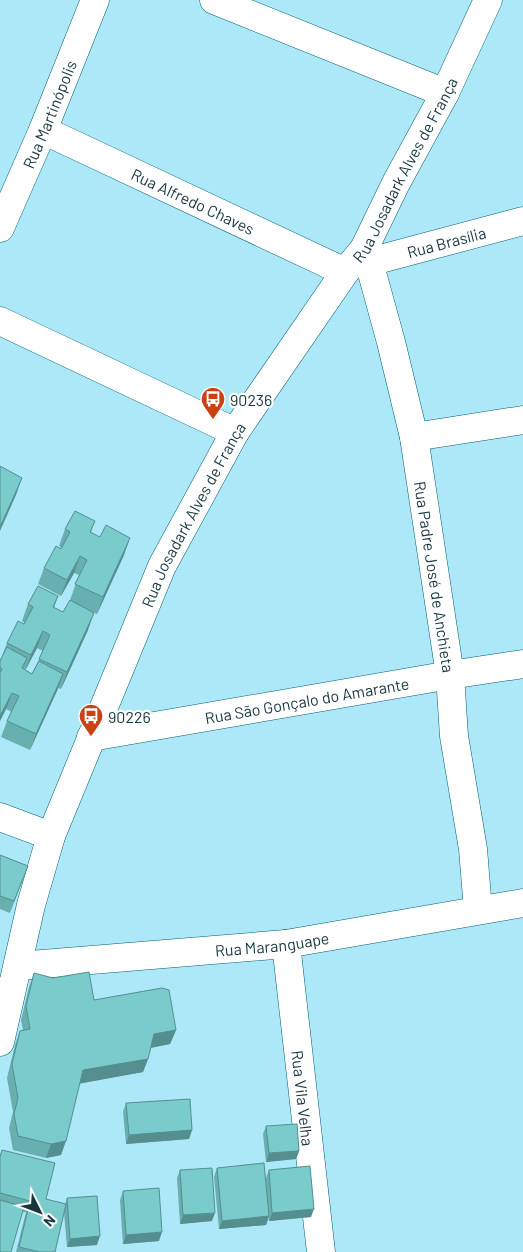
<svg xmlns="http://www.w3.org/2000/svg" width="523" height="1252" font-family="Barlow,sans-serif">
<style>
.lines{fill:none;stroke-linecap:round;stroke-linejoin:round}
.street-casing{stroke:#016072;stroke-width:29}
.secondary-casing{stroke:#016072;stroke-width:29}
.street{stroke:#fff;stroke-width:28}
.secondary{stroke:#fff;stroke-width:28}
.wall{fill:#68afaf;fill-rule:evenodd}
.shaded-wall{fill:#558e8f}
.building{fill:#79cbcc;stroke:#558e8f}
.labels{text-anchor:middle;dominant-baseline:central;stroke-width:4.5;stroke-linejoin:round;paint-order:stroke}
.street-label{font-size:16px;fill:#17373f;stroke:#fefefe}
.poi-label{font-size:16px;fill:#17373f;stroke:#fefefe;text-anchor:start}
</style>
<rect width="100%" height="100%" fill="#ade8f9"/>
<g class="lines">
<defs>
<g id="street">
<path d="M 214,0 L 445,93"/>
<path id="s1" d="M 43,130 L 345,272"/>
<path id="s2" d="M 0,228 L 43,130 L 95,0"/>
<path id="s3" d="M 364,249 L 369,262 L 391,342 L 414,437 L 450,675 L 454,736 L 473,849 L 478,910"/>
<path id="s4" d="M 369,262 L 523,221"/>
<path d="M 0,321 L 235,432"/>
<path d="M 414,437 L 523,420"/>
<path id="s5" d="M 91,737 L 450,675 L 523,664"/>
<path d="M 0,817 L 51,836"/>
<path id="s6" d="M 286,944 L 321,1252"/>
<path id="s7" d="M 18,966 L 286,944 L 523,903"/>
</g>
<g id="secondary">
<path id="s8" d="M 0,1042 L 31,905 L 51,836 L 162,566 L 235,432 L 345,272 L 364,249 L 396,183 L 445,93 L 488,0"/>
</g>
</defs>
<!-- street casing -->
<use href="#street" class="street-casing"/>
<!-- secondary casing -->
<use href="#secondary" class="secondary-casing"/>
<!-- street -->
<use href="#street" class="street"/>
<!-- secondary -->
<use href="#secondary" class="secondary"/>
</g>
<!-- wall -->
<g class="wall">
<path d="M 95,521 L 91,532 L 124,555 L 97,614 L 84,608 L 88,630 L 61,689 L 58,688 L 30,750 L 1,737 L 7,721 L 12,712 L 6,709 L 0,721 L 0,661 L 7,643 L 25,623 L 22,621 L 28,604 L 58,596 L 54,608 L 63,612 L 70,600 L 79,575 L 74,573 L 61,596 L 38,584 L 44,568 L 62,548 L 59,546 L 65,529 ZM 37,648 L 43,651 L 32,674 L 25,670 Z"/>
<path d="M 0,855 L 28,866 L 10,913 L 0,909 Z"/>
<path d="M 34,973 L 94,1000 L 176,1030 L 170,1044 L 151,1048 L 148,1059 L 143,1072 L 80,1083 L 61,1155 L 46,1158 L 13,1150 L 9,1128 L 13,1112 L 7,1078 L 15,1045 L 20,1031 L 23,1030 L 21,1020 L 29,987 Z"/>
<path d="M 126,1103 L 192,1130 L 189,1139 L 126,1144 L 123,1112 Z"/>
<path d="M 266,1126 L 299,1151 L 296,1159 L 266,1162 L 263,1134 Z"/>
<path d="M 2,1150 L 46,1199 L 65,1204 L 67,1198 L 97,1245 L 67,1247 L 64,1213 L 55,1252 L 16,1252 L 26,1212 L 23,1212 L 0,1252 L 0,1155 Z"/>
<path d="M 217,1168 L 266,1178 L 269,1170 L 311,1217 L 269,1221 L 269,1217 L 266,1225 L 219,1229 L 214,1177 Z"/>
<path d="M 180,1170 L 212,1221 L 180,1224 L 177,1178 Z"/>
<path d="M 123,1191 L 159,1241 L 123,1244 L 120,1200 Z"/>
</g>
<!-- shaded-wall -->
<g class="shaded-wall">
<path d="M 22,478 L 16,495 L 0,531 L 0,527 Z"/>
<path d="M 130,538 L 124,555 L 97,614 L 103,597 Z"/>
<path d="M 80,556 L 74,573 L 61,596 L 67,580 Z"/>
<path d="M 94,613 L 88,630 L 61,689 L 67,672 Z"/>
<path d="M 43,631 L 37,648 L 25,671 L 31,655 Z"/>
<path d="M 63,674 L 57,691 L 30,750 L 36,734 Z"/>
<path d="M 12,693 L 6,709 L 0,721 L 0,716 Z"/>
<path d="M 176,1030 L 170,1044 L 149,1048 L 154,1034 Z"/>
<path d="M 148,1059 L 143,1072 L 78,1084 L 83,1070 Z"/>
<path d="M 192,1130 L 189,1139 L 126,1144 L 129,1135 Z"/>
<path d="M 66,1141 L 61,1155 L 46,1158 L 51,1144 Z"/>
<path d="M 299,1151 L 296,1159 L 266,1162 L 269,1153 Z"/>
<path d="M 314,1209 L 311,1217 L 269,1221 L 272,1213 Z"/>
<path d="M 215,1213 L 212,1221 L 180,1224 L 183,1215 Z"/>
<path d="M 269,1216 L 266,1225 L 219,1229 L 222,1221 Z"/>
<path d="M 162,1232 L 159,1241 L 123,1244 L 126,1235 Z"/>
<path d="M 100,1236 L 97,1245 L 67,1247 L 70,1239 Z"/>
</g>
<!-- building -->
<g class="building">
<path d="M 0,466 L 22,478 L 0,527 Z"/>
<path d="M 75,511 L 95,521 L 90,532 L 100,537 L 106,525 L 130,538 L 103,597 L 75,584 L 87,560 L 80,556 L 67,580 L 44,568 L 56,546 L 61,549 L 70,532 L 65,529 Z"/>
<path d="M 38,586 L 58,596 L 53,607 L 63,612 L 70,600 L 94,613 L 67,672 L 39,659 L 50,635 L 43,631 L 31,655 L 7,643 L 18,621 L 24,624 L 33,607 L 28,604 Z"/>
<path d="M 7,647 L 27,658 L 22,668 L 32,674 L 39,661 L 63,674 L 36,734 L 7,721 L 19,696 L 12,693 L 0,716 L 0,673 L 2,669 L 0,667 L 0,661 Z"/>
<path d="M 0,855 L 28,866 L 14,901 L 0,896 Z"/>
<path d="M 89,972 L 94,1000 L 162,988 L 169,990 L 176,1030 L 154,1034 L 148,1059 L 83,1070 L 66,1141 L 51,1144 L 18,1136 L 14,1114 L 18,1098 L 12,1064 L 20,1031 L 30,1029 L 26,1006 L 34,973 L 53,978 Z"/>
<path d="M 190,1099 L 192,1130 L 129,1135 L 126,1103 Z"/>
<path d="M 297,1124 L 299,1151 L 269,1153 L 266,1126 Z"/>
<path d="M 2,1150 L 55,1163 L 46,1199 L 66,1204 L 55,1252 L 40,1252 L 19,1247 L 30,1201 L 0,1193 L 0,1157 Z"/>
<path d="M 264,1163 L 269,1216 L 222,1221 L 217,1168 Z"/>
<path d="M 310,1166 L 314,1209 L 272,1213 L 269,1170 Z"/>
<path d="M 212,1168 L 215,1213 L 183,1215 L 180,1170 Z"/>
<path d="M 159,1188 L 162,1232 L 126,1235 L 123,1191 Z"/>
<path d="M 97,1196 L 100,1236 L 70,1239 L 67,1198 Z"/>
<path d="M 0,1200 L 24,1207 L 11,1252 L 0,1252 Z"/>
</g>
<!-- icons -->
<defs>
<symbol id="bus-pin" viewBox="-11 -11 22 30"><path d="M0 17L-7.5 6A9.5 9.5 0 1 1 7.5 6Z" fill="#ca4212" stroke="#fefefe"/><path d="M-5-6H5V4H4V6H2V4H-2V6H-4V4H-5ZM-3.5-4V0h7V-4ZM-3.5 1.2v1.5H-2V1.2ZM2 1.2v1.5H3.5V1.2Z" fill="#fff"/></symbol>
</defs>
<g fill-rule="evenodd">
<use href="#bus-pin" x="199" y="385" width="28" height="38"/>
<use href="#bus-pin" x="77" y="702" width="28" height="38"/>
</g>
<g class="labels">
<!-- street labels -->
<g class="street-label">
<text stroke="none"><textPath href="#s2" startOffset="124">Rua Martinópolis</textPath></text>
<text stroke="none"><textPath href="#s8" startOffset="970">Rua Josadark Alves de França</textPath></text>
<text stroke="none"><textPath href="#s1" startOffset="166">Rua Alfredo Chaves</textPath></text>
<text stroke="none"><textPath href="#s4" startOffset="80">Rua Brasília</textPath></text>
<text stroke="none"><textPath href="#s8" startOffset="564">Rua Josadark Alves de França</textPath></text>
<text stroke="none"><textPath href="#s3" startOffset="336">Rua Padre José de Anchieta</textPath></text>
<text stroke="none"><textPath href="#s5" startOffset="219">Rua São Gonçalo do Amarante</textPath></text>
<text stroke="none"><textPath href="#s7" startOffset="255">Rua Maranguape</textPath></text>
<text stroke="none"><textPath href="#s6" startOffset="155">Rua Vila Velha</textPath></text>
</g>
<!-- poi labels -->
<g class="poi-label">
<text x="230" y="399">90236</text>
<text x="108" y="716">90226</text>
</g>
</g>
<!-- north arrow -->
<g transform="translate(40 1212) rotate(132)" stroke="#fefefe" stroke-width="4" paint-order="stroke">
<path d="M0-4L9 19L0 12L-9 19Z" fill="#17373f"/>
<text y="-8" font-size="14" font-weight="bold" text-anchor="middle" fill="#17373f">N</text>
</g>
</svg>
